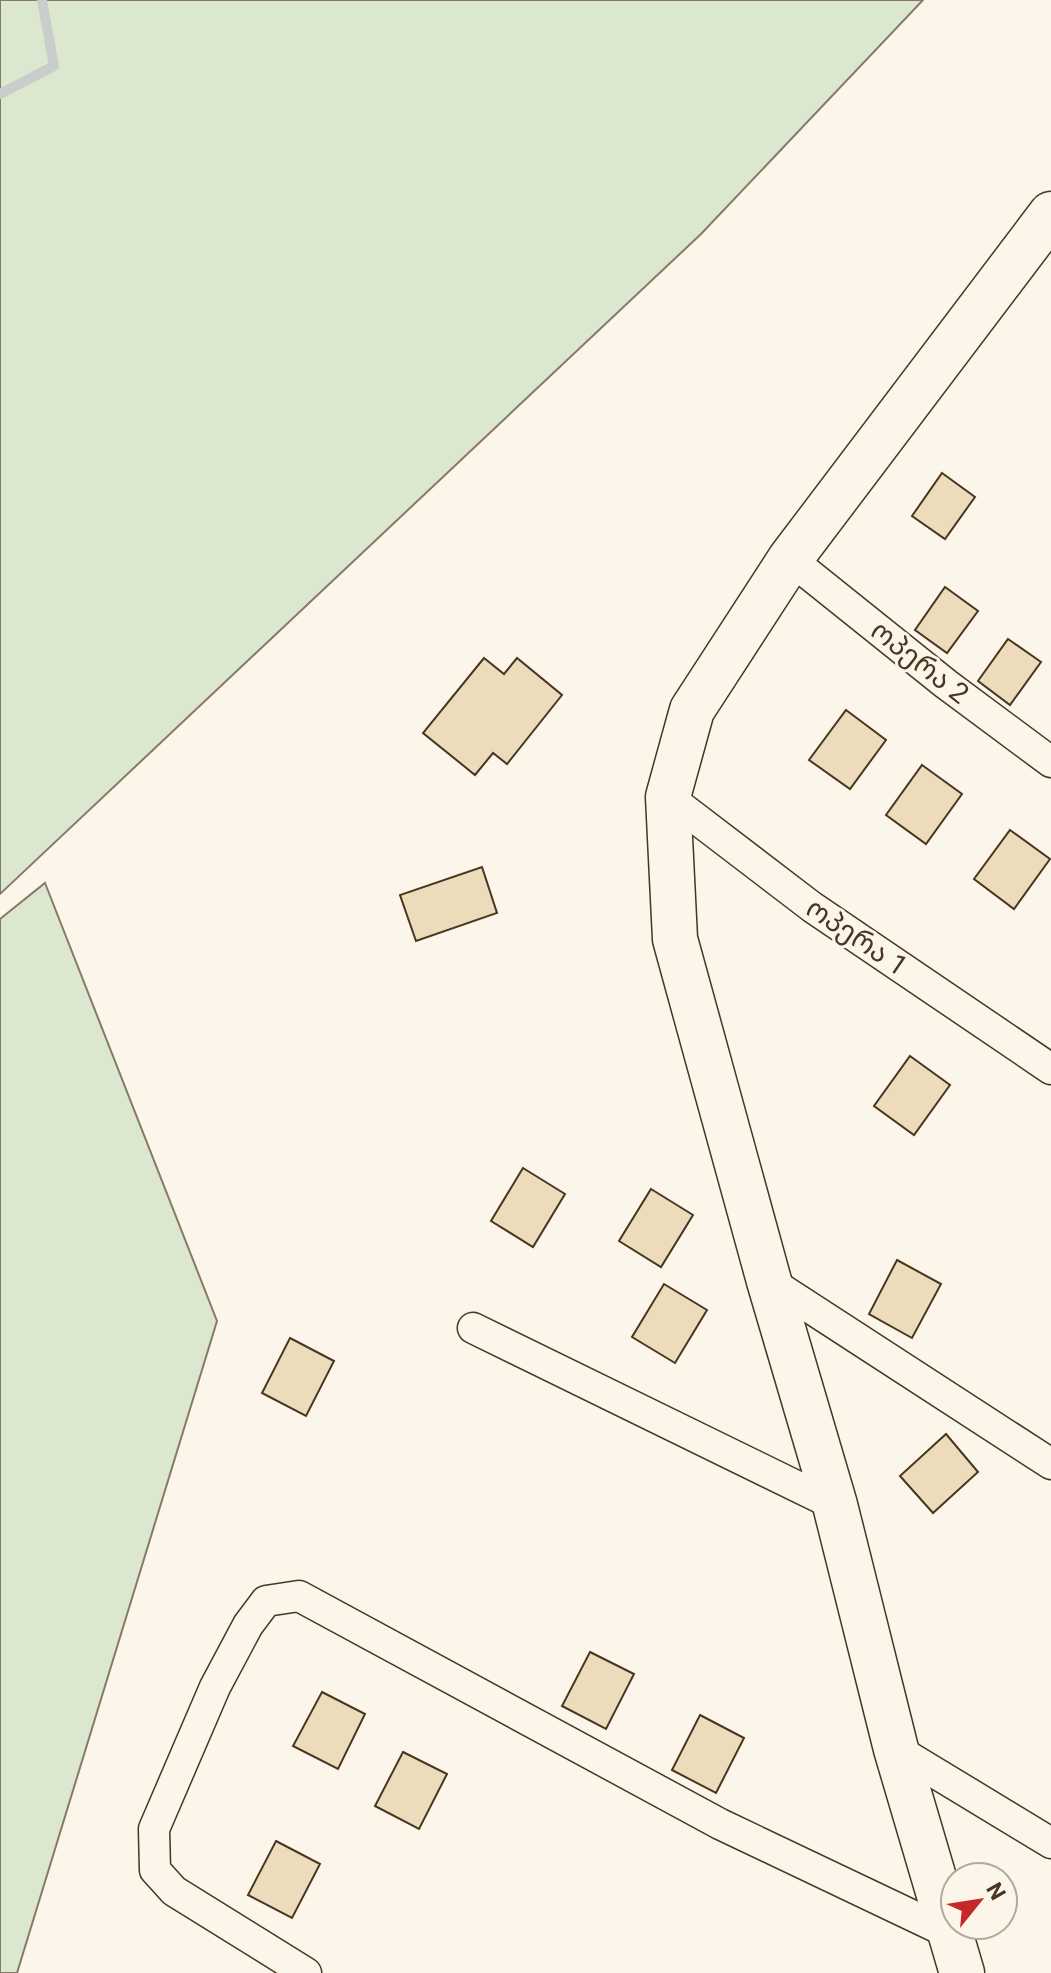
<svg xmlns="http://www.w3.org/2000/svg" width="1051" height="1973" font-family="Roboto,'Noto Sans Georgian',sans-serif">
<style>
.green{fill:#dce7d0;stroke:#887966;stroke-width:2}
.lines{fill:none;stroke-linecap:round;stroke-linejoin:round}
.stream{stroke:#c9cecd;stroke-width:10}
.building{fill:#ecdcbc;stroke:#4a3520;stroke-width:2}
.street-casing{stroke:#4a3520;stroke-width:33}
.secondary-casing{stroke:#4a3520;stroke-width:47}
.street{stroke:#fbf6e9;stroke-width:30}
.secondary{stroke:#fbf6e9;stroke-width:44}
.labels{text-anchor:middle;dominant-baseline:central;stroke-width:6;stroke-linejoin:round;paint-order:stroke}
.street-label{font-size:28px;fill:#4a3520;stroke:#fbf6e9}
</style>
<rect width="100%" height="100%" fill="#fbf6e9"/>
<!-- green -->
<g class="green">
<path d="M 0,0 L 923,0 L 701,234 L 0,894 Z"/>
<path d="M 45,883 L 217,1321 L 17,1973 L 0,1973 L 0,919 Z"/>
</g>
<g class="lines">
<!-- stream -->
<path class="stream" d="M 0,94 L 54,66 L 42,0"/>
</g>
<!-- building -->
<g class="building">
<path d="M 942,473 L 975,497 L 945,539 L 912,516 Z"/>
<path d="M 945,587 L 978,611 L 947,653 L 915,630 Z"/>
<path d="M 1008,639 L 1041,662 L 1010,705 L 978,681 Z"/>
<path d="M 484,658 L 504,674 L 517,658 L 562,695 L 507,764 L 493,753 L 475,775 L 423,733 Z"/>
<path d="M 846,710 L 886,740 L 850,789 L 809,760 Z"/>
<path d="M 922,765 L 962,794 L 926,844 L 886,815 Z"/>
<path d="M 1010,830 L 1050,859 L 1014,909 L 974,879 Z"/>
<path d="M 482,867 L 497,913 L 416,941 L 400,895 Z"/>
<path d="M 910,1056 L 950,1085 L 914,1135 L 874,1106 Z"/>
<path d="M 523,1168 L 565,1194 L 533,1247 L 491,1221 Z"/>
<path d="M 651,1189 L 693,1215 L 661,1267 L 619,1241 Z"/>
<path d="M 897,1260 L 941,1284 L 912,1338 L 869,1314 Z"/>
<path d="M 664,1284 L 707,1310 L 675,1363 L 632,1337 Z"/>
<path d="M 290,1338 L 334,1361 L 306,1416 L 262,1393 Z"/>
<path d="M 946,1434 L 978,1472 L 933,1513 L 900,1476 Z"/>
<path d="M 590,1652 L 634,1674 L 606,1729 L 562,1706 Z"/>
<path d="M 322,1692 L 365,1714 L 338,1769 L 293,1746 Z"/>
<path d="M 700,1715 L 744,1738 L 716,1793 L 672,1770 Z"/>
<path d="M 403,1752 L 447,1774 L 419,1829 L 375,1806 Z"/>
<path d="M 276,1841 L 320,1864 L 292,1918 L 248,1895 Z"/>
</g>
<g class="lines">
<defs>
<g id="street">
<path d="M 790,559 L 946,684 L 1051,762"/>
<path d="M 668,797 L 812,907 L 1051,1069"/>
<path d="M 769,1281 L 1051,1464"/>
<path d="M 473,1328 L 835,1505"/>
<path d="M 896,1749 L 1051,1843"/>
<path d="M 306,1973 L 174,1891 L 155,1870 L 154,1829 L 215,1687 L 248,1625 L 266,1601 L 299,1596 L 720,1824 L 949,1933"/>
</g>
<path id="secondary" d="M 962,1973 L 896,1749 L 835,1505 L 769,1281 L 675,939 L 668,797 L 692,710 L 790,559 L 1051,214"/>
</defs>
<!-- street casing -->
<use href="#street" class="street-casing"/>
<!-- secondary casing -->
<use href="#secondary" class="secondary-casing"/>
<!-- street -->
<use href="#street" class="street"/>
<!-- secondary -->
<use href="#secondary" class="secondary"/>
</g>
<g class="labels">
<!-- street labels -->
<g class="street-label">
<text transform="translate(920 662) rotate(38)">ოპერა 2</text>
<text transform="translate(857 937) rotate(34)">ოპერა 1</text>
</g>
</g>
<!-- north arrow -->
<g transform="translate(979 1901) rotate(60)"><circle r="38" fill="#fbf6e9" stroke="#b4a999" stroke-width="2"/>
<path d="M0-6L14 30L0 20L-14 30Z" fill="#c62828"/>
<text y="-12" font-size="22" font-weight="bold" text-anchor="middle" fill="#4a3520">N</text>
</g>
</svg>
